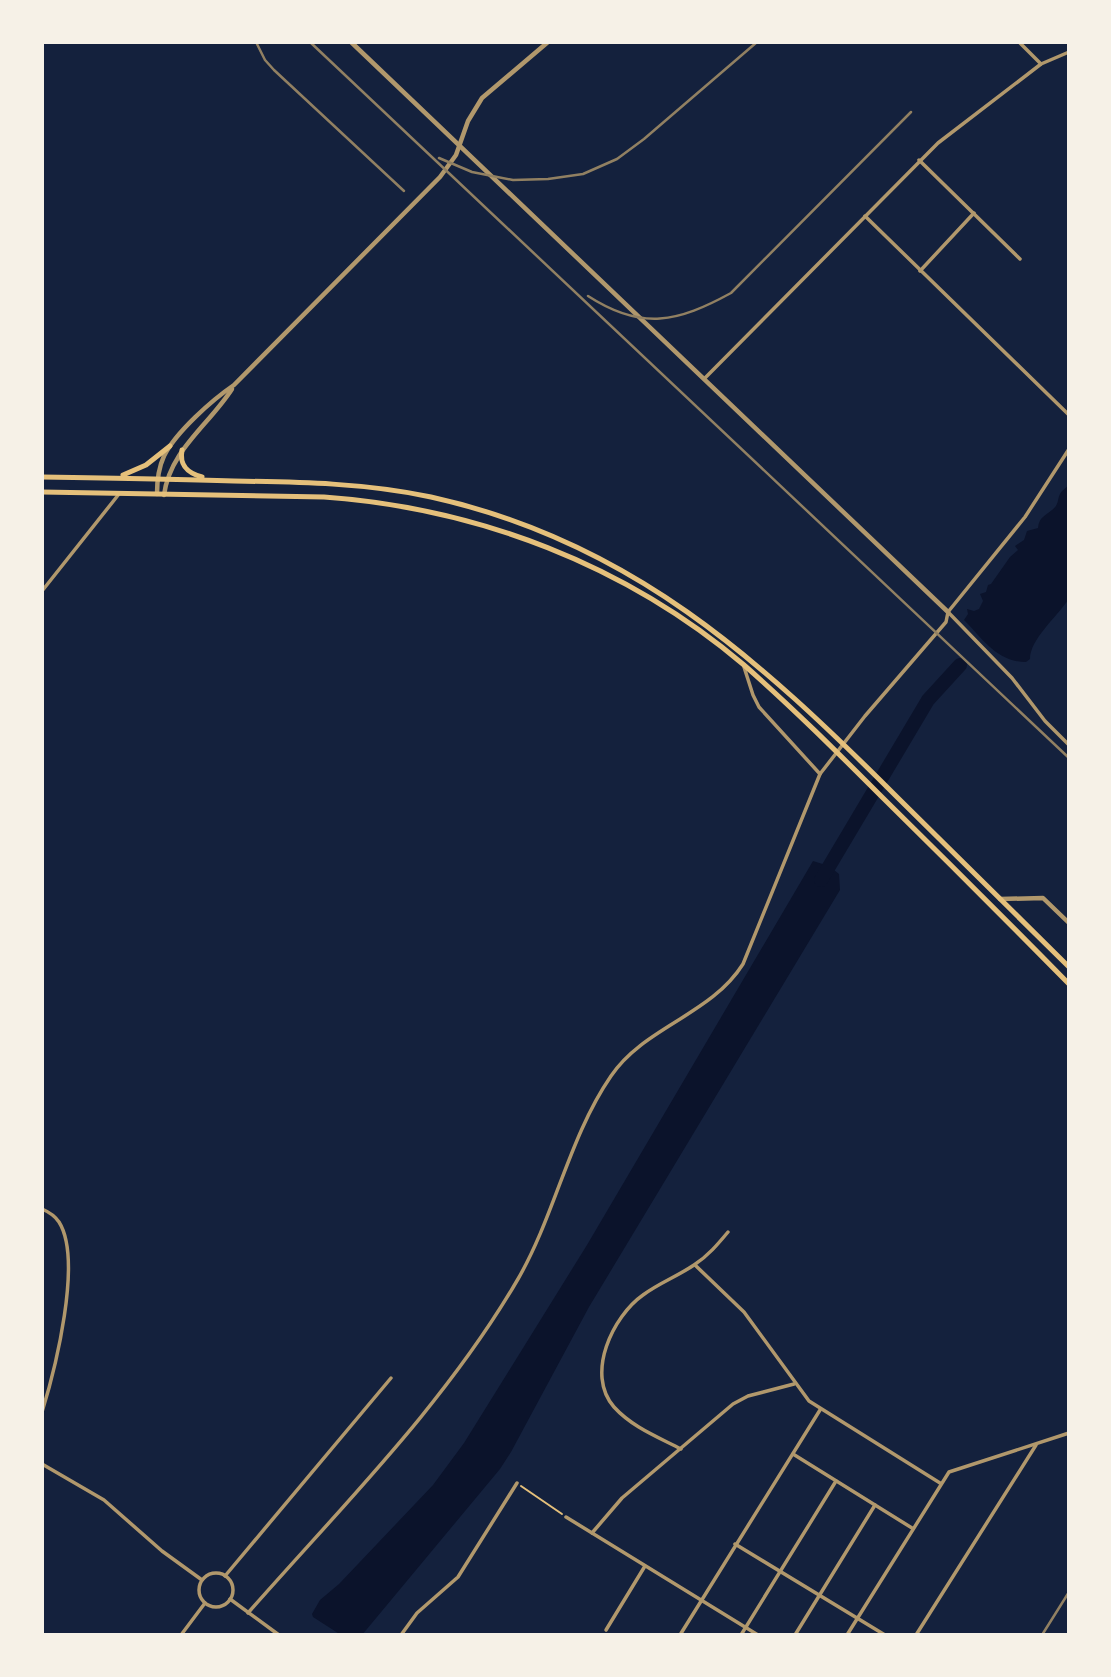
<svg xmlns="http://www.w3.org/2000/svg" width="1111" height="1677" font-family="Inter,sans-serif">
<style>
.water{fill:#0b132b}
.lines{fill:none;stroke-linecap:round;stroke-linejoin:round}
.river{stroke:#0b132b;stroke-width:14}
.path{stroke:#e5c07b;stroke-width:2}
.minor{stroke:#b1986c;stroke-width:3.5}
.tertiary{stroke:#b1986c;stroke-width:4.5}
.primary{stroke:#e5c07b;stroke-width:5}
.rail{stroke:#918062;stroke-width:2.5}
</style>
<rect width="100%" height="100%" fill="#14213d"/>
<!-- water -->
<g class="water">
<path d="M 1069,485 C 1069,500 1071,594 1068,600 C 1057,617 1030,639 1030,659 L 1026,662 C 997,662 983,639 964,620 L 968,614 L 967,609 L 974,611 L 979,609 L 983,601 L 980,594 L 986,592 L 988,585 L 991,584 L 1010,557 L 1018,550 L 1015,546 L 1024,540 L 1027,531 L 1038,528 C 1039,517 1045,516 1052,510 C 1059,505 1057,500 1060,494 C 1062,490 1066,488 1069,485 Z"/>
<path d="M 813,861 L 829,866 L 839,874 L 840,890 L 589,1307 L 511,1452 L 500,1469 L 362,1635 L 341,1635 L 313,1617 L 312,1614 L 320,1600 L 339,1584 L 433,1485 L 464,1443 L 587,1245 Z"/>
</g>
<g class="lines">
<!-- river -->
<path class="river" d="M 821,880 L 928,700 L 960,665"/>
<!-- path -->
<path class="path" d="M 521,1486 L 562,1514"/>
<!-- minor -->
<g class="minor">
<path d="M 1019,42 L 1041,64"/>
<path d="M 919,160 L 1020,259"/>
<path d="M 865,216 L 1069,415"/>
<path d="M 920,271 L 974,213"/>
<path d="M 705,378 L 938,143 L 1041,64 L 1069,52"/>
<path d="M 42,591 L 119,494"/>
<path d="M 948,612 L 1012,678 L 1045,721 L 1069,745"/>
<path d="M 744,667 L 753,695 L 759,707 L 820,774"/>
<path d="M 42,1209 C 49,1212 55,1216 59,1222 C 83,1260 55,1370 42,1412"/>
<path d="M 695,1265 L 744,1312 L 809,1401 L 940,1483"/>
<path d="M 681,1449 C 658,1437 632,1427 614,1407 C 585,1374 613,1316 643,1295 C 659,1283 678,1276 694,1265 C 708,1256 718,1244 728,1232"/>
<path d="M 793,1454 L 912,1528"/>
<path d="M 42,1464 L 104,1500 L 162,1551 L 202,1580"/>
<path d="M 566,1517 L 758,1635"/>
<path d="M 592,1533 L 622,1498 L 733,1404 L 748,1396 L 794,1384"/>
<path d="M 735,1544 L 885,1635"/>
<circle cx="216" cy="1590" r="17"/>
<path d="M 225,1576 L 391,1378"/>
<path d="M 230,1599 L 279,1635"/>
<path d="M 248,1613 C 342,1506 446,1403 518,1279 C 555,1215 569,1137 611,1076 C 644,1027 711,1015 743,964 L 820,774 L 865,716 L 946,622 L 948,612 L 1025,517 L 1069,449"/>
<path d="M 606,1630 L 645,1566"/>
<path d="M 181,1635 L 205,1603"/>
<path d="M 401,1635 L 417,1613 L 458,1577 L 517,1483"/>
<path d="M 680,1635 L 820,1410"/>
<path d="M 741,1635 L 836,1481"/>
<path d="M 795,1635 L 875,1505"/>
<path d="M 847,1635 L 949,1472 L 1069,1433"/>
<path d="M 916,1635 L 1036,1445"/>
</g>
<!-- tertiary -->
<g class="tertiary">
<path d="M 351,42 L 948,612"/>
<path d="M 157,494 C 157,481 158,469 164,456 C 176,432 212,400 234,385 L 440,177 L 456,155 L 468,121 L 482,98 L 548,42"/>
<path d="M 164,495 C 170,450 209,425 232,389"/>
<path d="M 1000,899 L 1043,898 L 1069,923"/>
</g>
<!-- primary -->
<g class="primary">
<path d="M 182,450 C 179,466 188,473 202,477"/>
<path d="M 123,475 L 146,465 L 170,446"/>
<path d="M 42,477 C 106,478 170,479 234,481 C 300,482 366,483 431,497 C 630,541 759,659 898,798 C 955,855 1012,911 1069,967"/>
<path d="M 42,492 L 324,497 C 478,508 626,565 744,665 C 792,707 837,752 882,797 C 945,859 1007,921 1069,984"/>
</g>
<!-- rail -->
<g class="rail">
<path d="M 256,42 L 265,60 L 274,70 L 404,191"/>
<path d="M 310,42 L 1069,758"/>
<path d="M 439,158 L 472,172 L 513,180 L 548,179 L 583,174 L 617,159 L 644,139 L 757,42"/>
<path d="M 588,296 C 642,331 678,322 731,293 L 911,112"/>
<path d="M 1042,1635 L 1069,1592"/>
</g>
</g>
<!-- border -->
<rect width="1111" height="1677" fill="none" stroke="#f6f1e7" stroke-width="88"/>
</svg>
